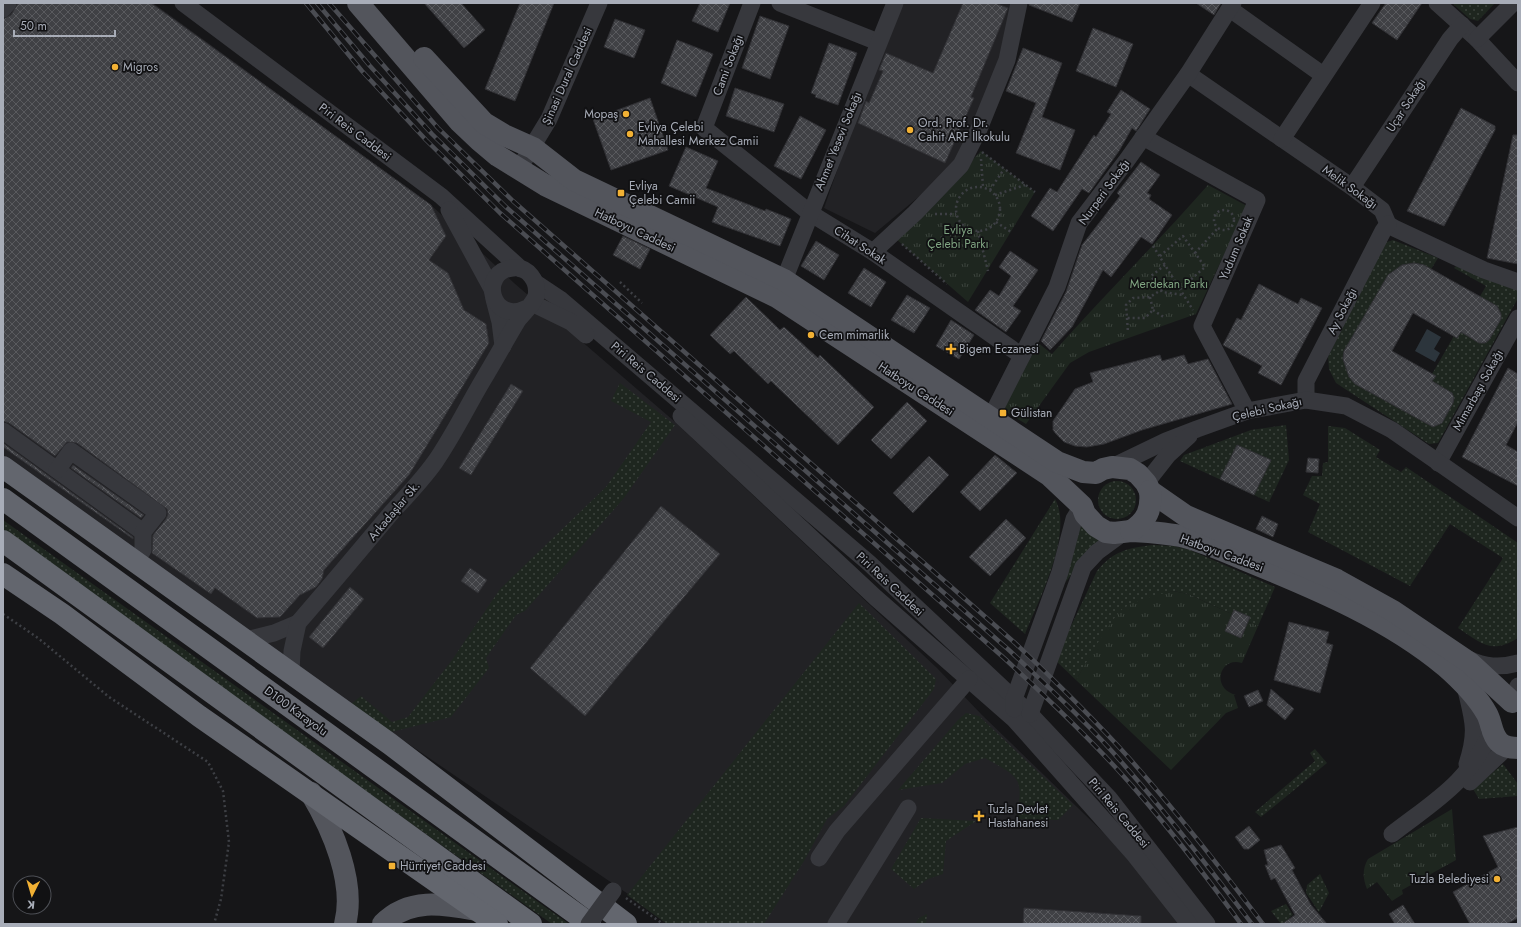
<svg xmlns="http://www.w3.org/2000/svg" width="1521" height="927" font-family="Jost,sans-serif">
<style>
.built{fill:#222225}
.grass{fill:url(#grass-dots);fill-rule:evenodd}
.park{fill:url(#park-tufts)}
.water{fill:#2c353c}
.building{fill:url(#building-cross-hatch);stroke:#303034}
.lines{fill:none;stroke-linecap:round;stroke-linejoin:round}
.path{stroke:#3d3f44;stroke-width:2.5;stroke-dasharray:2 3;stroke-linecap:butt}
.minor{stroke:#37383d;stroke-width:17}
.major{stroke:#53555c;stroke-width:22}
.highway{stroke:#63666e;stroke-width:22}
.rail-casing{stroke:#4a4c52;stroke-width:4.5}
.rail{stroke:#111113;stroke-width:3;stroke-dasharray:9;stroke-linecap:butt}
.minor-bridge{stroke:#37383d;stroke-width:17}
.poi-dot{fill:#f2b134;stroke:#111113;stroke-width:1.5}
.labels{text-anchor:middle;dominant-baseline:central;stroke-width:3.5;stroke-linejoin:round;paint-order:stroke}
.street-label{font-size:12px;fill:#a8adb8;stroke:#111113}
.poi-label{font-size:12px;fill:#a8adb8;stroke:#111113;text-anchor:start}
.park-label{font-size:12px;fill:#7fa381;stroke:#111113}
</style>
<defs>
<pattern id="grass-dots" width="8" height="8" patternUnits="userSpaceOnUse"><rect width="8" height="8" fill="#1e261f"/><path d="M2 2h.1M6 6h.1" fill="none" stroke="#3c433d" stroke-width="1.8" stroke-linecap="round"/></pattern>
<pattern id="park-tufts" width="24" height="20" patternUnits="userSpaceOnUse"><rect width="24" height="20" fill="#1e261f"/><path d="M3 7l-1-3M5 7V3M7 7l1-3M15 17l-1-3M17 17v-4M19 17l1-3" fill="none" stroke="#3c433d"/></pattern>
<pattern id="building-cross-hatch" width="8" height="8" patternUnits="userSpaceOnUse"><rect width="8" height="8" fill="#404145"/><path d="M0 0l8 8M0 8l8-8" fill="none" stroke="#595a5e"/></pattern>
</defs>
<rect width="100%" height="100%" fill="#161618"/>
<!-- built -->
<g class="built">
<path d="M 3,3 L 153,3 L 431,205 L 514,283 L 674,421 L 937,668 L 982,715 L 1141,869 L 1183,924 L 672,924 L 391,732 L 3,459 Z"/>
<path d="M 899,3 L 1013,3 L 1004,50 L 989,91 L 951,170 L 875,233 L 824,208 L 882,42 Z"/>
</g>
<!-- grass -->
<g class="grass">
<path d="M 1452,3 L 1495,3 L 1478,21 L 1470,19 Z"/>
<path d="M 1393,240 L 1438,258 L 1430,271 L 1479,298 L 1486,286 L 1454,268 L 1456,266 L 1518,290 L 1518,298 L 1438,443 L 1429,444 L 1336,383 L 1329,369 L 1328,357 L 1384,243 ZM 1408,299 L 1459,327 L 1427,383 L 1377,355 Z"/>
<path d="M 620,383 L 675,425 L 624,498 L 525,611 L 516,615 L 486,658 L 489,668 L 451,717 L 391,732 L 351,704 L 361,696 L 392,722 L 408,717 L 452,660 L 500,589 L 606,487 L 651,422 L 611,401 Z"/>
<path d="M 1286,425 L 1289,460 L 1269,502 L 1180,461 L 1184,455 L 1251,430 Z"/>
<path d="M 1328,426 L 1345,428 L 1380,450 L 1376,457 L 1401,472 L 1406,467 L 1518,543 L 1518,638 C 1491,655 1481,643 1458,628 L 1503,558 L 1450,524 L 1410,586 L 1308,532 L 1320,504 L 1303,495 L 1312,476 L 1322,476 L 1323,463 L 1328,462 Z"/>
<circle cx="1117" cy="500" r="19"/>
<path d="M 1055,499 C 1074,533 1038,601 1025,634 L 990,603 Z"/>
<path d="M 3,520 L 569,924 L 552,924 L 3,532 Z"/>
<path d="M 1081,523 L 1103,541 L 1076,568 L 1065,583 Z"/>
<path d="M 1153,545 L 1174,546 L 1190,550 L 1275,587 L 1258,626 L 1188,594 L 1173,591 L 1123,609 L 1108,628 L 1076,680 L 1055,660 L 1097,571 C 1113,551 1128,548 1153,545 Z"/>
<path d="M 859,603 L 936,679 L 934,689 L 844,806 L 827,819 L 804,861 L 764,924 L 667,924 L 627,895 Z"/>
<path d="M 966,713 L 979,716 L 1073,805 L 1058,820 L 1016,819 C 1024,778 1021,778 985,758 L 965,764 L 942,783 L 898,790 L 958,720 Z"/>
<path d="M 1315,749 L 1327,763 L 1261,817 L 1255,812 L 1315,761 L 1310,753 Z"/>
<path d="M 1503,764 L 1518,784 L 1518,796 L 1479,799 L 1473,789 Z"/>
<path d="M 921,818 L 976,821 L 946,841 L 943,874 L 928,879 L 914,889 L 891,869 Z"/>
<path d="M 1320,874 L 1329,893 L 1319,912 L 1306,893 L 1307,885 Z"/>
<path d="M 1286,904 L 1293,915 L 1289,918 L 1294,924 L 1281,924 L 1271,911 Z"/>
<path d="M 927,914 L 926,924 L 915,924 L 919,918 Z"/>
</g>
<!-- park -->
<g class="park">
<path d="M 981,151 L 1035,192 L 968,302 L 896,239 Z"/>
<path d="M 1208,185 L 1247,206 L 1196,314 L 1089,352 L 1070,363 L 1026,424 L 1003,410 L 1037,342 L 1052,354 C 1103,296 1157,243 1208,185 Z"/>
<path d="M 1173,591 L 1188,594 L 1258,626 L 1242,663 C 1220,656 1210,688 1236,695 L 1234,695 L 1238,708 L 1226,713 L 1171,770 L 1076,680 C 1086,664 1110,618 1124,608 C 1138,599 1157,595 1173,591 Z"/>
<path d="M 1452,809 L 1456,860 L 1402,890 L 1403,894 L 1392,901 L 1377,882 L 1367,889 C 1363,879 1362,869 1368,859 Z"/>
</g>
<!-- water -->
<path class="water" d="M 1427,329 L 1441,337 L 1434,349 L 1440,353 L 1435,362 L 1415,351 Z"/>
<!-- building -->
<g class="building">
<path d="M 18,3 L 151,3 L 431,205 L 446,236 L 429,260 L 448,273 L 464,310 L 486,324 L 489,343 L 409,475 L 324,570 L 322,579 L 316,587 L 300,595 L 280,617 L 257,618 L 215,588 L 211,594 L 152,553 L 153,535 L 166,519 L 168,514 L 167,509 L 77,443 L 67,442 L 55,456 L 9,423 L 3,421 L 3,19 L 11,15 Z"/>
<path d="M 424,3 L 461,3 L 485,30 L 464,48 Z"/>
<path d="M 520,3 L 554,3 L 515,101 L 485,89 Z"/>
<path d="M 700,3 L 730,3 L 718,32 L 692,21 Z"/>
<path d="M 963,3 L 995,3 L 1008,8 L 971,97 L 974,98 L 945,163 L 858,123 L 866,101 L 869,103 L 883,71 L 879,70 L 886,53 L 933,73 Z"/>
<path d="M 1029,3 L 1080,3 L 1072,22 L 1029,5 Z"/>
<path d="M 1196,3 L 1221,3 L 1214,15 Z"/>
<path d="M 1386,3 L 1422,3 L 1397,40 L 1372,23 Z"/>
<path d="M 760,16 L 789,26 L 770,79 L 742,68 Z"/>
<path d="M 615,19 L 645,30 L 634,58 L 604,47 Z"/>
<path d="M 1093,28 L 1133,44 L 1116,87 L 1076,71 Z"/>
<path d="M 677,40 L 713,54 L 696,97 L 661,83 Z"/>
<path d="M 829,43 L 857,53 L 838,105 L 815,97 L 816,95 L 811,93 Z"/>
<path d="M 1023,48 L 1062,63 L 1042,117 L 1075,130 L 1060,170 L 1016,153 L 1036,103 L 1006,91 Z"/>
<path d="M 735,88 L 784,104 L 774,132 L 726,116 Z"/>
<path d="M 1121,90 L 1150,109 L 1136,131 L 1132,128 L 1119,151 L 1089,193 L 1082,189 L 1053,231 L 1031,216 L 1050,188 L 1057,192 L 1094,135 L 1096,137 L 1111,114 L 1107,112 Z"/>
<path d="M 650,98 L 668,150 L 611,170 L 593,119 Z"/>
<path d="M 1461,108 L 1495,126 L 1495,130 L 1444,226 L 1407,211 Z"/>
<path d="M 800,116 L 826,130 L 801,179 L 774,166 Z"/>
<path d="M 1513,135 L 1518,135 L 1518,264 L 1487,258 Z"/>
<path d="M 686,147 L 718,161 L 706,188 L 765,211 L 766,209 L 791,219 L 780,246 L 712,222 L 718,207 L 669,186 Z"/>
<path d="M 1141,162 L 1160,175 L 1147,193 L 1151,195 L 1149,199 L 1172,215 L 1152,244 L 1141,237 L 1111,277 L 1103,270 L 1072,327 L 1050,350 L 1041,341 L 1066,292 L 1082,245 L 1120,196 L 1117,193 Z"/>
<path d="M 623,236 L 650,249 L 640,269 L 613,255 Z"/>
<path d="M 816,241 L 839,255 L 824,280 L 801,266 Z"/>
<path d="M 1010,251 L 1038,270 L 1013,306 L 1021,311 L 1006,332 L 975,310 L 990,290 L 999,296 L 1011,276 L 999,267 Z"/>
<path d="M 1414,263 L 1424,265 L 1497,306 L 1501,314 L 1501,319 L 1489,340 L 1485,343 L 1479,343 L 1461,332 L 1457,338 L 1413,313 L 1392,351 L 1436,376 L 1432,381 L 1452,393 L 1454,398 L 1453,403 L 1442,423 L 1433,427 L 1355,384 L 1349,377 L 1343,359 L 1344,351 L 1388,275 L 1402,265 Z"/>
<path d="M 864,268 L 886,282 L 871,307 L 848,293 Z"/>
<path d="M 1259,284 L 1298,304 L 1301,298 L 1322,308 L 1281,385 L 1258,373 L 1262,366 L 1223,345 L 1237,318 L 1241,320 Z"/>
<path d="M 907,295 L 930,308 L 914,333 L 891,320 Z"/>
<path d="M 746,297 L 780,330 L 784,327 L 818,358 L 820,355 L 874,407 L 838,445 L 771,381 L 768,384 L 734,351 L 730,354 L 710,335 Z"/>
<path d="M 951,320 L 974,335 L 959,359 L 936,346 Z"/>
<path d="M 1160,355 L 1162,361 L 1184,355 L 1188,364 L 1208,359 L 1232,404 L 1142,430 L 1104,444 L 1087,447 L 1075,446 L 1064,442 L 1056,434 L 1053,430 L 1053,421 L 1075,389 L 1093,382 L 1090,373 Z"/>
<path d="M 1508,368 L 1518,374 L 1518,422 L 1506,445 L 1518,452 L 1518,486 L 1462,457 Z"/>
<path d="M 511,384 L 523,391 L 471,475 L 459,468 Z"/>
<path d="M 907,402 L 927,421 L 891,459 L 871,440 Z"/>
<path d="M 3,443 L 133,537 L 133,539 L 3,447 Z"/>
<path d="M 1237,445 L 1271,460 L 1254,495 L 1220,479 Z"/>
<path d="M 995,455 L 1017,473 L 980,511 L 960,492 Z"/>
<path d="M 929,456 L 949,475 L 913,513 L 893,493 Z"/>
<path d="M 1308,458 L 1319,459 L 1318,473 L 1306,472 Z"/>
<path d="M 73,465 L 144,515 L 141,518 L 71,468 Z"/>
<path d="M 661,506 L 720,554 L 585,716 L 530,668 Z"/>
<path d="M 1262,516 L 1278,524 L 1273,537 L 1256,529 Z"/>
<path d="M 1006,519 L 1026,538 L 990,576 L 969,557 Z"/>
<path d="M 470,568 L 487,580 L 478,593 L 461,581 Z"/>
<path d="M 350,587 L 364,599 L 323,648 L 309,637 Z"/>
<path d="M 1234,610 L 1250,617 L 1241,638 L 1225,631 Z"/>
<path d="M 1289,622 L 1329,632 L 1326,643 L 1333,645 L 1320,693 L 1274,680 Z"/>
<path d="M 1271,689 L 1294,709 L 1285,720 L 1267,705 Z"/>
<path d="M 1258,690 L 1263,701 L 1249,707 L 1244,696 Z"/>
<path d="M 1249,826 L 1260,840 L 1249,849 L 1244,849 L 1235,837 Z"/>
<path d="M 1518,827 L 1518,918 L 1506,924 L 1470,924 L 1453,892 L 1498,867 L 1483,836 Z"/>
<path d="M 1281,845 L 1295,868 L 1292,870 L 1311,905 L 1327,924 L 1282,924 L 1295,915 L 1275,878 L 1271,880 L 1265,865 L 1268,865 L 1264,850 Z"/>
<path d="M 1403,905 L 1415,924 L 1395,924 L 1389,914 Z"/>
<path d="M 1024,908 L 1141,916 L 1141,924 L 1023,924 Z"/>
</g>
<g class="lines">
<!-- path -->
<g class="path">
<path d="M 982,152 L 1035,192"/>
<path d="M 981,159 L 983,187"/>
<circle cx="978" cy="209" r="22"/>
<path d="M 990,190 L 1004,169"/>
<path d="M 995,195 L 1025,185"/>
<circle cx="1224" cy="220" r="10"/>
<path d="M 935,214 L 956,214"/>
<path d="M 996,222 L 1011,232"/>
<path d="M 978,231 L 988,271"/>
<path d="M 941,238 L 960,222"/>
<path d="M 902,244 L 947,284"/>
<path d="M 1153,246 L 1193,310"/>
<path d="M 1195,253 L 1218,228"/>
<path d="M 1160,256 L 1183,236 L 1205,267 L 1180,289"/>
<path d="M 1165,265 L 1151,276 L 1162,292 L 1184,295"/>
<path d="M 620,282 L 642,303"/>
<path d="M 1150,297 L 1153,310 L 1145,318 L 1127,318 L 1126,305 L 1133,298 L 1150,297 L 1175,281"/>
<path d="M 1153,310 L 1165,318"/>
<path d="M 1127,318 L 1128,333"/>
<path d="M 3,614 L 38,638 L 109,697 L 208,762 L 223,791 L 229,842 L 221,899 L 214,924"/>
<path d="M 626,898 L 663,924"/>
</g>
<!-- minor -->
<g class="minor">
<path d="M 183,3 L 441,196 L 521,269"/>
<path d="M 752,3 L 704,128 L 810,213 L 873,252 L 1022,356"/>
<path d="M 780,3 L 878,42"/>
<path d="M 1437,3 L 1477,39 L 1518,83"/>
<path d="M 3,9 L 8,3"/>
<path d="M 1230,9 L 1323,75"/>
<path d="M 1477,39 L 1513,3"/>
<path d="M 1188,74 L 1352,187 L 1382,210 L 1388,224 L 1394,228 L 1484,270 L 1518,282"/>
<path d="M 1143,137 L 1257,200 L 1202,326 L 1247,411"/>
<path d="M 1282,139 L 1372,3"/>
<path d="M 518,170 L 549,119 L 599,3"/>
<path d="M 1352,187 L 1450,39 L 1462,25"/>
<path d="M 449,210 L 492,289"/>
<path d="M 873,252 L 915,213 L 961,165 L 979,129 L 1007,60 L 1019,3"/>
<path d="M 784,280 L 895,3"/>
<path d="M 536,283 L 560,299 L 869,563 L 1030,714 L 1109,798 L 1207,924"/>
<path d="M 494,299 L 500,322 L 503,346"/>
<path d="M 532,303 L 571,322 L 586,335"/>
<path d="M 1306,400 L 1306,381 L 1383,231 L 1388,224"/>
<path d="M 681,416 L 876,598 L 1014,719 L 1133,853 L 1189,924"/>
<path d="M 991,417 L 1057,287 L 1079,223 L 1127,160 L 1188,74 L 1233,3"/>
<path d="M 3,431 L 143,532"/>
<path d="M 1438,463 L 1518,318"/>
<path d="M 1112,467 L 1166,441 L 1197,429 L 1247,411 L 1306,400 L 1346,406 L 1392,430 L 1518,518"/>
<path d="M 57,470 L 71,451 L 158,513 L 143,532 L 143,550 L 136,561"/>
<path d="M 1146,483 L 1168,455 L 1189,436"/>
<path d="M 246,640 L 274,633 L 298,623"/>
<path d="M 1468,659 C 1485,667 1500,668 1518,663"/>
<path d="M 291,673 L 292,651 L 298,623 C 330,586 361,549 392,512 C 407,496 423,479 435,462 C 453,436 467,407 483,380 C 495,360 506,340 518,320 C 524,312 533,305 536,296 C 539,282 528,266 513,268 C 478,271 491,326 527,308"/>
<path d="M 1465,686 C 1473,720 1478,730 1467,764"/>
<path d="M 1512,702 L 1518,686"/>
<path d="M 1014,709 L 1014,699 L 1060,572 L 1074,519 L 1082,506"/>
<path d="M 1030,714 L 1083,567 L 1097,552 L 1123,533"/>
<path d="M 1470,782 L 1503,751 L 1505,746"/>
<path d="M 1392,834 C 1436,800 1468,783 1492,730"/>
<path d="M 819,858 L 837,831 L 969,679"/>
<path d="M 836,924 L 908,808"/>
</g>
<!-- major -->
<g class="major">
<path d="M 358,3 L 460,122 L 479,140 L 498,156 L 545,185 L 777,297 L 1049,475 L 1082,506 L 1085,514 L 1096,526 L 1106,532 L 1114,533 L 1131,531 C 1149,532 1168,533 1185,537 C 1208,543 1231,554 1253,563 C 1319,590 1390,620 1445,666 C 1461,680 1477,696 1487,714 C 1492,723 1491,734 1499,742 C 1504,747 1511,748 1518,748"/>
<path d="M 424,58 L 484,123 L 504,135 L 533,148 L 574,180 L 784,280 L 1057,462 L 1083,472 L 1096,473 L 1103,469 L 1112,467 L 1130,469 L 1138,474 L 1146,483 L 1150,491 L 1186,516 L 1337,580 L 1393,611 L 1470,663 L 1512,702"/>
<path d="M 1131,531 C 1147,521 1152,509 1150,491"/>
<path d="M 311,793 C 332,828 356,882 345,924"/>
<path d="M 383,924 C 409,897 444,904 477,910"/>
</g>
<!-- highway -->
<g class="highway">
<path d="M 3,467 L 390,744 L 626,924"/>
<path d="M 3,499 L 590,924"/>
<path d="M 3,541 L 531,924"/>
<path d="M 3,574 L 62,614 L 199,716 L 497,924"/>
</g>
<defs>
<g id="rail">
<path d="M 306,3 L 362,71 L 426,140 L 500,213 L 1004,658 C 1043,694 1082,731 1117,769 C 1162,818 1202,871 1241,924"/>
<path d="M 317,3 L 370,66 L 432,134 L 506,207 L 1010,651 C 1049,688 1089,724 1124,765 C 1169,816 1211,870 1252,924"/>
<path d="M 329,3 L 438,128 L 513,201 L 1015,643 C 1054,680 1093,718 1129,758 C 1176,811 1220,867 1263,924"/>
</g>
</defs>
<!-- rail casing -->
<use href="#rail" class="rail-casing"/>
<!-- rail -->
<use href="#rail" class="rail"/>
<!-- minor-bridge -->
<path class="minor-bridge" d="M 589,924 L 613,891"/>
</g>
<!-- markers -->
<g class="poi-dot">
<circle cx="115" cy="67" r="4"/>
<circle cx="626" cy="114" r="4"/>
<circle cx="910" cy="130" r="4"/>
<circle cx="630" cy="134" r="4"/>
<rect x="617" y="189" width="8" height="8" rx="2"/>
<circle cx="811" cy="335" r="4"/>
<path d="M949 343h4v4h4v4h-4v4h-4v-4h-4v-4h4z"/>
<rect x="999" y="409" width="8" height="8" rx="2"/>
<path d="M977 810h4v4h4v4h-4v4h-4v-4h-4v-4h4z"/>
<rect x="388" y="862" width="8" height="8" rx="2"/>
<circle cx="1497" cy="879" r="4"/>
</g>
<g class="labels">
<!-- street labels -->
<g class="street-label">
<text transform="translate(728 65) rotate(-69)">Cami Sokağı</text>
<text transform="translate(567 76) rotate(-66)">Şinasi Dural Caddesi</text>
<text transform="translate(1406 105) rotate(-57)">Uçar Sokağı</text>
<text transform="translate(355 132) rotate(37)">Piri Reis Caddesi</text>
<text transform="translate(838 141) rotate(-68)">Ahmet Yesevi Sokağı</text>
<text transform="translate(1350 187) rotate(36)">Melik Sokağı</text>
<text transform="translate(1104 192) rotate(-54)">Nurperi Sokağı</text>
<text transform="translate(635 230) rotate(25)">Hatboyu Caddesi</text>
<text transform="translate(860 245) rotate(33)">Cihat Sokak</text>
<text transform="translate(1236 248) rotate(-67)">Yudum Sokak</text>
<text transform="translate(1342 311) rotate(-63)">Ay Sokağı</text>
<text transform="translate(646 372) rotate(40)">Piri Reis Caddesi</text>
<text transform="translate(916 389) rotate(33)">Hatboyu Caddesi</text>
<text transform="translate(1478 390) rotate(-61)">Mimarbaşı Sokağı</text>
<text transform="translate(1267 409) rotate(-13)">Çelebi Sokağı</text>
<text transform="translate(394 511) rotate(-50)">Arkadaşlar Sk.</text>
<text transform="translate(1222 553) rotate(20)">Hatboyu Caddesi</text>
<text transform="translate(890 584) rotate(43)">Piri Reis Caddesi</text>
<text transform="translate(296 711) rotate(36)">D100 Karayolu</text>
<text transform="translate(1119 813) rotate(50)">Piri Reis Caddesi</text>
</g>
<!-- poi labels -->
<g class="poi-label">
<text x="123" y="67">Migros</text>
<text x="618" y="114" text-anchor="end">Mopaş</text>
<text x="918" y="123">Ord. Prof. Dr.<tspan x="918" dy="14">Cahit ARF İlkokulu</tspan></text>
<text x="638" y="127">Evliya Çelebi<tspan x="638" dy="14">Mahallesi Merkez Camii</tspan></text>
<text x="629" y="186">Evliya<tspan x="629" dy="14">Çelebi Camii</tspan></text>
<text x="819" y="335">Cem mimarlik</text>
<text x="959" y="349">Bigem Eczanesi</text>
<text x="1011" y="413">Gülistan</text>
<text x="988" y="809">Tuzla Devlet<tspan x="988" dy="14">Hastahanesi</tspan></text>
<text x="400" y="866">Hürriyet Caddesi</text>
<text x="1489" y="879" text-anchor="end">Tuzla Belediyesi</text>
</g>
<!-- park labels -->
<g class="park-label">
<text x="958" y="230">Evliya<tspan x="958" dy="14">Çelebi Parkı</tspan></text>
<text x="1169" y="284">Merdekan Parkı</text>
</g>
</g>
<!-- border -->
<rect width="1521" height="927" fill="none" stroke="#a8adb8" stroke-width="8"/>
<!-- north arrow -->
<g transform="translate(32 895) rotate(185)"><circle r="19" fill="#111113" stroke="#4d4f55"/>
<path d="M0-3L7 15L0 10L-7 15Z" fill="#f2b134"/>
<text y="-6" font-size="11" font-weight="bold" text-anchor="middle" fill="#a8adb8">K</text>
</g>
<!-- scale -->
<path d="M14 30v6h101v-6" fill="none" stroke="#a8adb8" stroke-width="2"/>
<text x="20" y="30" font-size="12" fill="#a8adb8" stroke="#111113" stroke-width="3" paint-order="stroke">50 m</text>
</svg>
